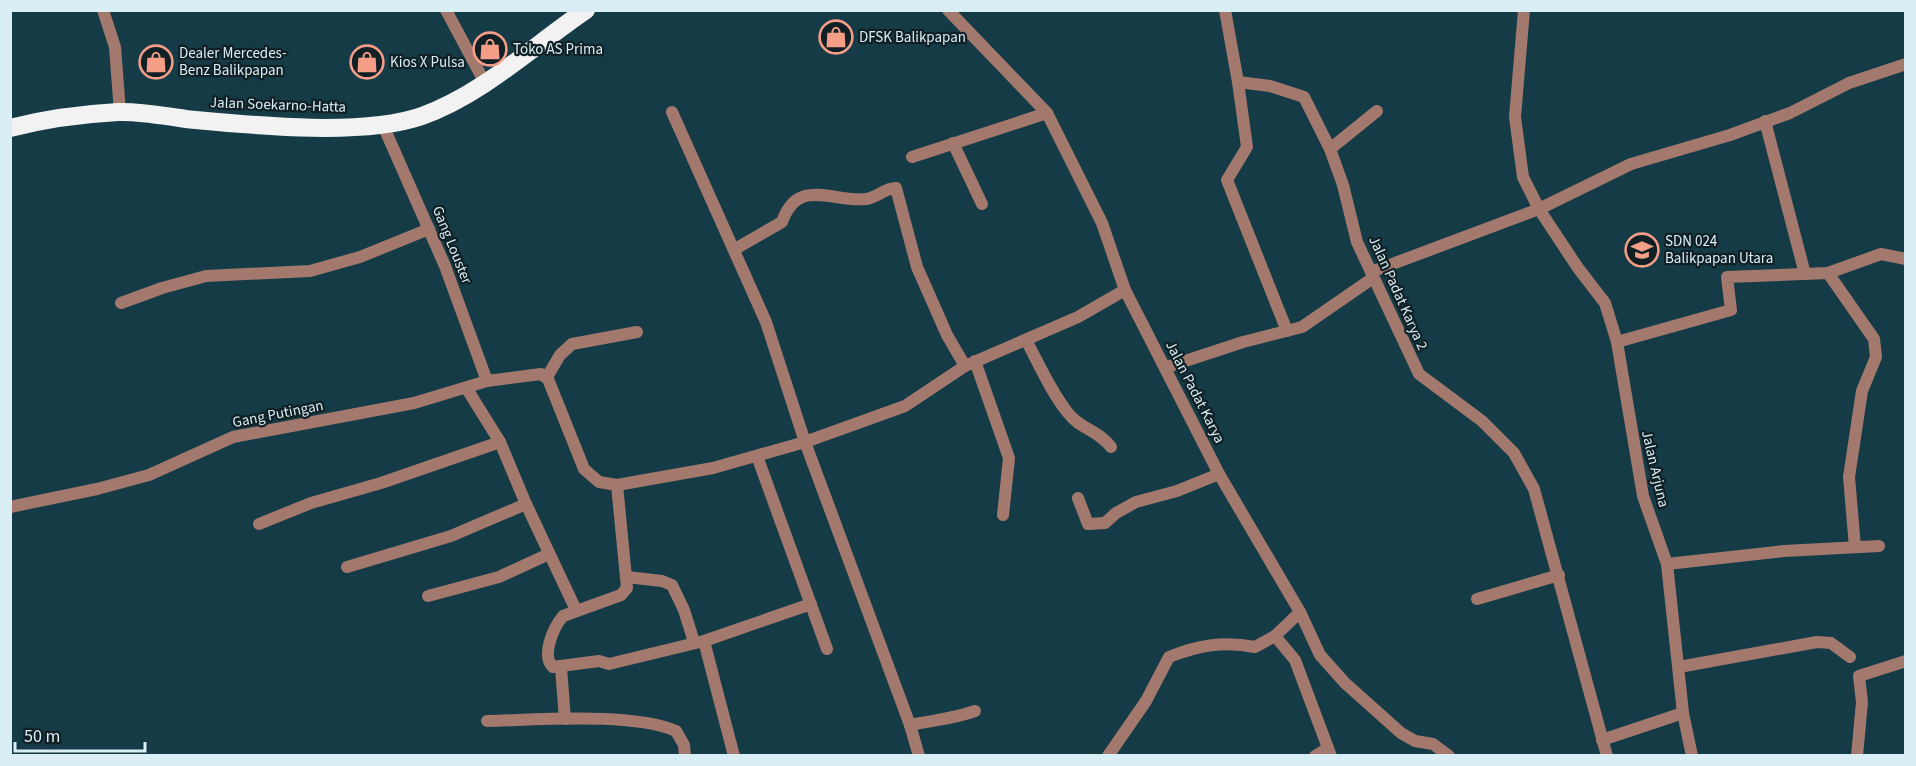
<svg xmlns="http://www.w3.org/2000/svg" width="1916" height="766" font-family="'Source Sans 3',sans-serif">
<style>
.lines{fill:none;stroke-linecap:round;stroke-linejoin:round}
.street{stroke:#a4796d;stroke-width:12}
.highway{stroke:#f2f2f2;stroke-width:18}
.labels{text-anchor:middle;dominant-baseline:central;stroke-width:4.5;stroke-linejoin:round;paint-order:stroke}
.poi-label{font-size:15px;fill:#daeef5;stroke:#102025;text-anchor:start}
.street-label{font-size:15px;fill:#daeef5;stroke:#102025}
</style>
<rect width="100%" height="100%" fill="#153b47"/>
<g class="lines">
<!-- street -->
<g class="street">
<path d="M 103,10 L 115,47 L 120,112"/>
<path d="M 446,10 L 485,83"/>
<path d="M 948,10 L 1047,113 L 1102,223 L 1125,290 L 1219,474 L 1300,612 L 1320,655 L 1345,683 L 1401,733 L 1415,741 L 1433,744 L 1449,756"/>
<path d="M 1225,10 L 1238,82 L 1270,86 L 1304,97 L 1330,149 L 1343,185 L 1357,242 L 1419,374 L 1482,421 L 1514,453 L 1534,489 L 1607,756"/>
<path d="M 1524,10 L 1515,117 L 1523,177 L 1539,209 L 1578,268 L 1605,303 L 1617,342 L 1643,496 L 1667,564 L 1683,713 L 1692,756"/>
<path d="M 1238,82 L 1247,147 L 1227,180 L 1287,331"/>
<path d="M 672,112 L 766,322 L 805,442 L 910,725 L 919,756"/>
<path d="M 1765,121 L 1805,274"/>
<path d="M 382,123 L 445,266 L 487,381"/>
<path d="M 953,143 L 982,204"/>
<path d="M 1330,149 L 1377,111"/>
<path d="M 912,157 L 1047,113"/>
<path d="M 735,249 L 782,222 C 798,176 833,203 866,199 C 877,198 886,187 896,188 L 917,267 L 947,335 L 965,366"/>
<path d="M 1371,272 L 1539,209 L 1631,164 L 1730,135 L 1790,113 L 1849,83 L 1906,64"/>
<path d="M 1828,273 L 1874,339 L 1876,357 L 1862,391 L 1849,477 L 1855,547"/>
<path d="M 121,303 L 162,288 L 206,276 L 310,271 L 360,257 L 429,229"/>
<path d="M 1026,340 C 1039,364 1051,392 1068,413 C 1080,429 1097,429 1111,447"/>
<path d="M 1617,342 L 1731,310 L 1727,277 L 1828,273 L 1881,254 L 1906,259"/>
<path d="M 975,361 L 1009,458 L 1003,515"/>
<path d="M 1167,367 L 1243,342 L 1302,327 L 1373,278"/>
<path d="M 547,377 L 560,355 L 572,344 L 637,332"/>
<path d="M 467,389 L 500,442 L 526,504"/>
<path d="M 757,456 L 827,649"/>
<path d="M 617,485 L 627,588 L 621,595 L 563,616 C 553,628 541,656 553,667 L 599,661 L 609,664 L 704,641 L 811,604"/>
<path d="M 1078,498 L 1088,524 L 1105,523 L 1116,513 L 1136,502 L 1177,491 L 1219,474"/>
<path d="M 10,507 L 97,489 L 149,475 L 233,437 L 414,403 L 487,381 L 541,374 L 548,379 L 584,469 L 599,482 L 617,485 L 713,468 L 805,442 L 905,406 L 965,366 L 1078,317 L 1125,290"/>
<path d="M 259,524 L 311,503 L 381,483 L 500,442"/>
<path d="M 1667,564 L 1784,551 L 1879,546"/>
<path d="M 347,567 L 451,536 L 526,504 L 576,610"/>
<path d="M 627,577 L 662,581 L 672,585 L 684,610 L 694,642"/>
<path d="M 428,596 L 499,577 L 549,554"/>
<path d="M 1477,599 L 1559,575"/>
<path d="M 1275,636 L 1295,660 L 1331,756"/>
<path d="M 704,641 L 734,756"/>
<path d="M 1679,667 L 1817,642 L 1831,643 L 1850,657"/>
<path d="M 561,668 L 565,719"/>
<path d="M 487,721 C 537,720 633,712 676,731 L 684,745 L 685,756"/>
<path d="M 910,725 C 933,720 953,719 975,711"/>
<path d="M 1602,740 L 1683,713"/>
<path d="M 1108,756 L 1146,701 L 1169,657 C 1199,645 1224,641 1255,647 L 1275,636 L 1300,612"/>
<path d="M 1315,756 L 1328,748"/>
<path d="M 1857,756 L 1862,702 L 1859,676 L 1906,661"/>
</g>
<!-- highway -->
<path class="highway" d="M 10,128 C 45,119 82,114 118,112 C 140,111 164,116 186,119 C 250,125 362,137 422,116 C 483,94 533,46 586,10"/>
</g>
<!-- icons -->
<defs>
<symbol id="shop-ring" viewBox="-11 -11 22 22"><circle r="9.5" fill="#102025" stroke="#f49e87" stroke-width="1.5"/><path d="M-5-2.5h2.3a2.7 3.5 0 0 1 5.4 0H5L5.5 6h-11ZM-1.5-2.5h3a1.5 2.3 0 0 0-3 0Z" fill="#f49e87"/></symbol>
<symbol id="school-ring" viewBox="-11 -11 22 22"><circle r="9.5" fill="#102025" stroke="#f49e87" stroke-width="1.5"/><path d="M0-5L7-2L0 1L-7-2ZM-4 1L0 2.5L4 1V4Q0 6-4 4Z" fill="#f49e87"/></symbol>
</defs>
<g fill-rule="evenodd">
<use href="#shop-ring" x="817" y="18" width="38" height="38"/>
<use href="#shop-ring" x="471" y="30" width="38" height="38"/>
<use href="#shop-ring" x="137" y="43" width="38" height="38"/>
<use href="#shop-ring" x="348" y="43" width="38" height="38"/>
<use href="#school-ring" x="1623" y="231" width="38" height="38"/>
</g>
<g class="labels">
<!-- poi labels -->
<g class="poi-label">
<text x="859" y="37">DFSK Balikpapan</text>
<text x="513" y="49">Toko AS Prima</text>
<text x="179" y="53">Dealer Mercedes-<tspan x="179" dy="17">Benz Balikpapan</tspan></text>
<text x="390" y="62">Kios X Pulsa</text>
<text x="1665" y="241">SDN 024<tspan x="1665" dy="17">Balikpapan Utara</tspan></text>
</g>
<!-- street labels -->
<g class="street-label">
<text transform="translate(278 105) rotate(2)">Jalan Soekarno-Hatta</text>
<text transform="translate(452 245) rotate(68)">Gang Louster</text>
<text transform="translate(1398 293) rotate(66)">Jalan Padat Karya 2</text>
<text transform="translate(1195 392) rotate(63)">Jalan Padat Karya</text>
<text transform="translate(278 414) rotate(-11)">Gang Putingan</text>
<text transform="translate(1655 469) rotate(77)">Jalan Arjuna</text>
</g>
</g>
<!-- border -->
<rect width="1916" height="766" fill="none" stroke="#daeef5" stroke-width="24"/>
<!-- scale -->
<path d="M15 742v9h130v-9" fill="none" stroke="#daeef5" stroke-width="3"/>
<text x="24" y="742" font-size="18" fill="#daeef5" stroke="#102025" stroke-width="4.5" paint-order="stroke">50 m</text>
</svg>
